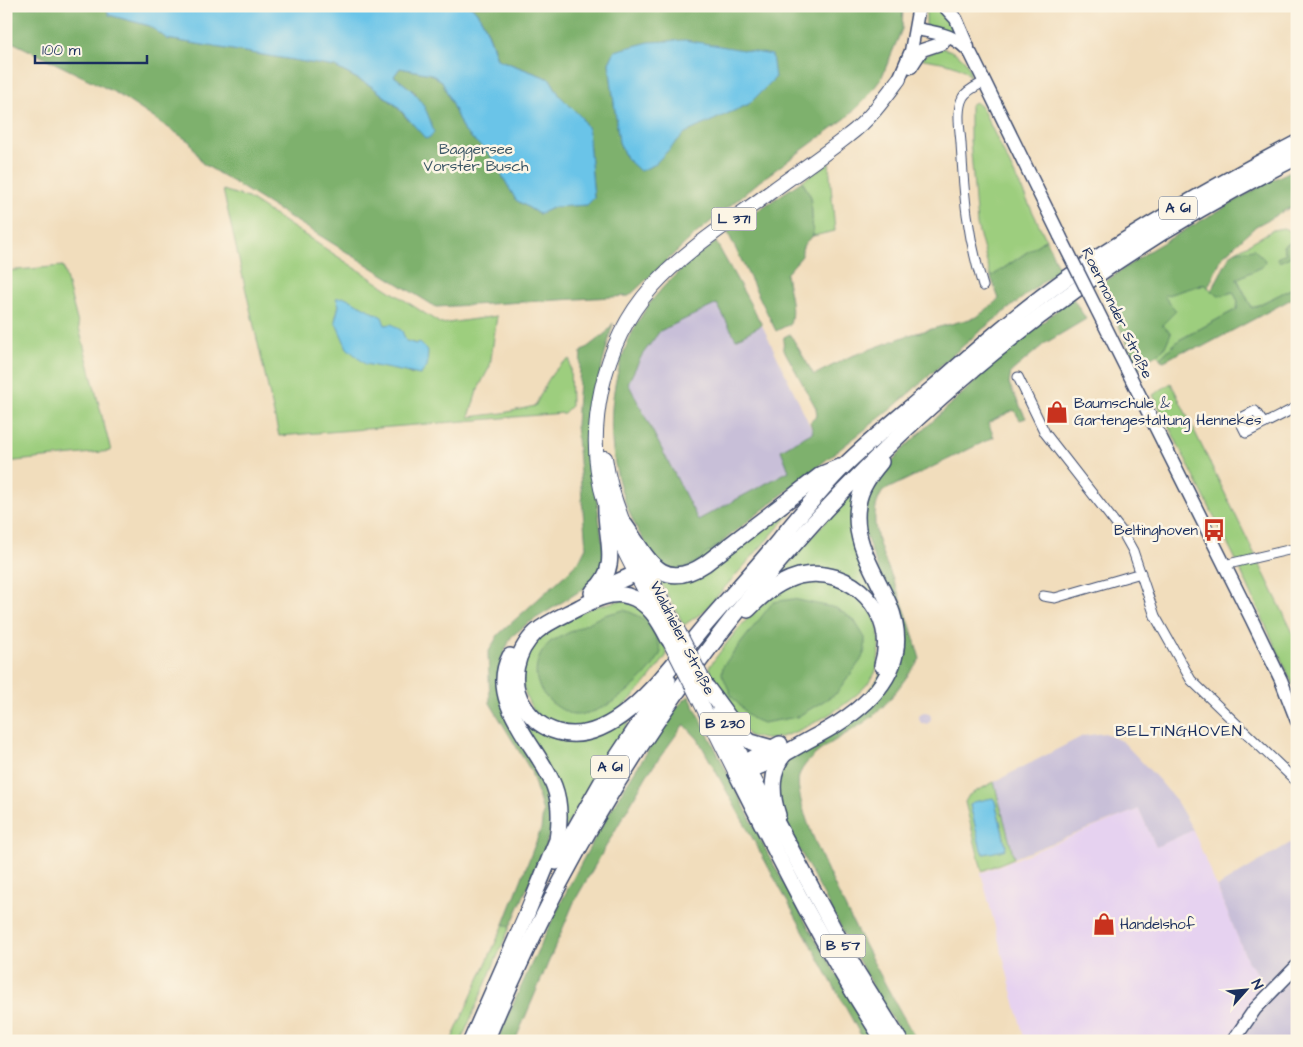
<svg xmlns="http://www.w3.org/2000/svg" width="1303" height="1047" font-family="'Architects Daughter',sans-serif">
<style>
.built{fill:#e6d2f0}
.industrial{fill:#c8bfd8}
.green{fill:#9dce7e;stroke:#5c7e6e;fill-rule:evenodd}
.forest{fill:#7eb16d;stroke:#4c7066;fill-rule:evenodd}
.water{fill:#6ac4e8;stroke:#427aa3}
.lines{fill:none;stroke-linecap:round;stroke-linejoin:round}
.street-casing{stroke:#3b496c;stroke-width:11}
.secondary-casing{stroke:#3b496c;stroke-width:15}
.primary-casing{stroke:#3b496c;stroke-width:16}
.highway-casing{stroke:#3b496c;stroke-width:18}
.street{stroke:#fff;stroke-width:9}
.secondary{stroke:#fff;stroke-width:12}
.primary{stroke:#fff;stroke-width:14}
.highway{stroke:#fff;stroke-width:15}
.secondary-bridge-casing{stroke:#3b496c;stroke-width:15;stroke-linecap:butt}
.primary-bridge-casing{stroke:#3b496c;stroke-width:16;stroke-linecap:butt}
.secondary-bridge{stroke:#fff;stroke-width:12}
.primary-bridge{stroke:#fff;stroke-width:14}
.labels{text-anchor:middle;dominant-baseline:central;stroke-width:5;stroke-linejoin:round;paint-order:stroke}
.shield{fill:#fcf5e5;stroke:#5e6a86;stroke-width:1}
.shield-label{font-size:14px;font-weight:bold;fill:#1b2f5e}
.park-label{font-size:15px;fill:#3c5766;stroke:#fcf5e5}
.street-label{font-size:15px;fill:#1b2f5e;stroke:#fcf5e5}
.poi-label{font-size:15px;fill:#1b2f5e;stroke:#fcf5e5;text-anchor:start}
.neighbourhood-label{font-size:16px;letter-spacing:1px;fill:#1b2f5e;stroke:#fcf5e5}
</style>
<rect width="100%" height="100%" fill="#fcf5e5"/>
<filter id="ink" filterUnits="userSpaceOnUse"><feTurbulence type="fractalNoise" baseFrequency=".02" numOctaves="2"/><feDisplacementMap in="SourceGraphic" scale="10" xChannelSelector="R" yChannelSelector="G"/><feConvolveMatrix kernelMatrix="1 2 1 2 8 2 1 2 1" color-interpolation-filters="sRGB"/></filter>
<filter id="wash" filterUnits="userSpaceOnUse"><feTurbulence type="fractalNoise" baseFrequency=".0096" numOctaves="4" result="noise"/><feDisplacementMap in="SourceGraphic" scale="20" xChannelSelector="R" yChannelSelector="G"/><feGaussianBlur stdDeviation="1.12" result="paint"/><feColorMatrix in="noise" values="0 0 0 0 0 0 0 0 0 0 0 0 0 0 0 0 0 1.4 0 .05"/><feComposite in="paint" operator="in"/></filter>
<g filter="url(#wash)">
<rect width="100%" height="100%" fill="#f1ddbc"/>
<!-- built -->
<path class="built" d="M 1139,809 L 1156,847 L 1193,830 L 1248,962 L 1274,992 L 1230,1041 L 1025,1041 L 981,873 Z"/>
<!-- industrial -->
<g class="industrial">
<path d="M 717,303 L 736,339 L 762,325 L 813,432 L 781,450 L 790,471 L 698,521 L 628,383 L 642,355 L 660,331 Z"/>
<circle cx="925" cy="718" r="6"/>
<path d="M 1105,733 L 1123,742 L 1159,780 L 1175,799 L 1193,830 L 1156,847 L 1139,809 L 1014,858 L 994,782 L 1083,736 Z"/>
<path d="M 1297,839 L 1297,1041 L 1239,1041 L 1274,992 L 1248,962 L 1217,887 Z"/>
</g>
<!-- green -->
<g class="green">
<path d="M 926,6 L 939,6 L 958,33 L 926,28 Z"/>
<path d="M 943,48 C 957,52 971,61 970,77 C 961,62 936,62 919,58 Z"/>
<path d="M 975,102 L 982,108 L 1046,239 L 991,277 L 977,225 L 970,140 L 970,105 Z"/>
<path d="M 829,163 L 835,231 L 813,236 L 811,197 L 802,181 Z"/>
<path d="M 223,190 L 248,198 L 441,324 L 497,316 L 490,366 L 477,391 L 469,417 L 503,413 L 535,406 C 544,389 551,367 570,359 L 571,406 L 564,413 L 279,436 ZM 339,305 L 385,325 L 405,341 L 416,344 L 412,375 L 402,370 L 335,321 Z"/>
<path d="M 1283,228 L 1289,230 L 1295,240 L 1283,246 L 1286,254 L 1277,258 L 1279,262 L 1296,253 L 1297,286 L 1252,308 L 1237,278 L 1262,266 L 1236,251 L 1273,230 Z"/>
<path d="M 63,266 L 111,451 L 6,462 L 6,271 Z"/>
<path d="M 1204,284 L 1219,296 L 1233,292 L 1238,301 L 1237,309 L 1179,340 L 1160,358 L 1157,355 L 1164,349 L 1162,325 L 1163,296 Z"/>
<path d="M 1171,383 L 1297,641 L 1297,694 L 1234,556 L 1153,395 Z"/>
<path d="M 822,478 L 703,612 L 684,625 L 656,574 L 669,578 Z"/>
<path d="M 863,480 C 858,497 852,511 854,529 C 862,577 908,619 886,670 C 880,683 871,694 859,702 C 873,687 884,674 888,653 C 896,605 850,565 805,570 C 788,572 779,585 764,590 Z"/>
<path d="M 817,580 C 823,581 830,580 836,582 C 850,585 871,608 876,621 C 881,632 880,662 875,673 C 863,699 798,736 771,739 C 764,740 756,737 749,736 L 719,694 L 709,667 C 728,641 750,611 777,593 C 789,584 803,582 817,580 Z"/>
<path d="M 623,600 L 644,610 L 665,642 L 667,655 C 650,678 630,706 603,720 C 588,727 567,730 551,724 C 522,711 514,669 533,645 C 555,618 589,607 623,600 Z"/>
<path d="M 516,699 L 571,739 L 640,704 L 562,833 L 524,729 Z"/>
<path d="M 994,782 L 1014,858 L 982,871 L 965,802 L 969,795 ZM 993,799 L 995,801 L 1006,846 L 985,854 L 981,850 L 970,805 Z"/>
<path d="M 504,924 L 510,927 L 461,1041 L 451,1041 Z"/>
</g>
<!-- forest -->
<g class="forest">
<path d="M 6,6 L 106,6 L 109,15 L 150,26 L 167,39 L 335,67 L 371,86 L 395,105 L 409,121 L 416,93 L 394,76 L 400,68 L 431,74 L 442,81 L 463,130 L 491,156 L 516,200 L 539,214 L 554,207 L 587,205 L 594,198 L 588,129 L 581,117 L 560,96 L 550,79 L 497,59 C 492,41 485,19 471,6 L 903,6 L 902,29 L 881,79 L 865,100 L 846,118 L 760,181 L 692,237 L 629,296 L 436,307 L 202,163 L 190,142 L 116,93 L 6,39 ZM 615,51 L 749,104 L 626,158 L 619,142 L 609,63 Z"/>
<path d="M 1297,168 L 1297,204 L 1256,226 L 1222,257 L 1208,288 L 1204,284 L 1164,296 L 1176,311 L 1162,325 L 1171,333 L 1164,349 L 1157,355 L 1147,358 L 1139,369 L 1100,285 L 1152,249 L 1270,181 Z"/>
<path d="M 802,181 L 811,197 L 813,236 C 805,242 801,246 802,256 L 786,274 C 788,290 795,308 790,324 L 776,331 L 728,233 L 729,230 Z"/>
<path d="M 1046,239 L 1059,269 L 979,332 L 891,409 L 695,563 L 678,570 L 661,566 C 606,497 594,397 639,320 C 657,288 687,263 716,242 L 762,325 L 736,339 L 717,304 L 660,331 L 642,355 L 628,383 L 698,520 L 789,471 L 781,450 L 813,432 L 810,422 L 817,416 L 816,408 L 783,348 L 784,337 L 790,334 L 814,375 L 849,357 L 909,335 L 977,317 L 999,299 L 991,277 Z"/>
<path d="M 1295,240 L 1297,257 L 1296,254 L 1279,262 L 1277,258 L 1286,254 L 1283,246 Z"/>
<path d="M 1254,249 L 1265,260 L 1263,266 L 1237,279 L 1252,308 L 1297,286 L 1297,296 L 1202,347 L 1183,351 L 1164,361 L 1161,360 L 1160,358 L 1179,340 L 1237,309 L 1238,301 L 1233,292 L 1219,296 L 1211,291 L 1231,254 L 1236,251 Z"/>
<path d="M 1072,297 L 1086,319 L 1044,344 L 1011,372 L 1009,384 L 1026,418 L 1020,420 L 1014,410 L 988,423 L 994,437 L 883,491 C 861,523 889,565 900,597 C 908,617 914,638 920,659 C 905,678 892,700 874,715 C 853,733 812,748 800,773 C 783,806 895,1002 917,1041 L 906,1041 L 877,995 L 791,834 L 779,802 L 777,782 L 787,760 L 893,676 L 877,566 L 864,531 L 865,502 L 870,488 L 878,476 L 906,446 L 992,366 Z"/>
<path d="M 613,323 L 593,401 L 589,443 L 605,561 L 596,581 L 527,624 L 511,637 L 501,660 L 551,793 L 553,824 L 544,850 L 510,927 L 504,924 L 541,829 L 543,812 L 531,771 L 490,703 L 488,653 L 498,635 L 566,574 L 579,561 L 586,547 L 576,425 L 581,352 L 607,332 Z"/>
<path d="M 793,599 L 836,608 L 854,620 L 865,638 L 865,651 L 861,660 L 837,693 L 797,717 L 763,723 L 751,718 L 732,697 L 722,674 L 723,666 L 773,602 Z"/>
<path d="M 624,610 C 646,617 655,629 661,652 C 651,677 603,717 574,715 C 570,715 565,711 561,709 C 534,694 527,665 550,642 L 604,615 Z"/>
<path d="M 689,696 L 769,856 L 818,944 L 877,1041 L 864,1041 L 698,739 L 684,724 L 647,775 L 574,902 L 515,1041 L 497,1041 C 540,942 586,844 646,754 C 658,735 670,710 689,696 Z"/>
</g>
<!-- water -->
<g class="water">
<path d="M 106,6 L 471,6 C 485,19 491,41 497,59 L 550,79 L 560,96 L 581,117 L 588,129 L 594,198 L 587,205 L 554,207 L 539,214 L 516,200 L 491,156 L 463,130 L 442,81 L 431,74 L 400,68 L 394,76 C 419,95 424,101 434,132 L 430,137 L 426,139 L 395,104 L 371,86 L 335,67 L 167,39 L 150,26 L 109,15 Z"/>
<path d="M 685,40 L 772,55 L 775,78 L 749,104 L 685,133 L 654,165 L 640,171 L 626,158 L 619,142 L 609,63 L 615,51 L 649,42 Z"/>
<path d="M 345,297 L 382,317 L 385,325 L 392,324 L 402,331 L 406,341 L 416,344 L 419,342 L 428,351 L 427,367 L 420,375 L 365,364 L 347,348 L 335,321 L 339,305 L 336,298 Z"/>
<path d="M 993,798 L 995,801 L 1006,846 L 1005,850 L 984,854 L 981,850 L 970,805 L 973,802 Z"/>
</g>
</g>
<g filter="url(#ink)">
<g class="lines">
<defs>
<g id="street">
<path d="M 983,286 C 967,235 964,196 961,143 C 960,129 956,110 963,97 C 967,90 977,86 984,82"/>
<path d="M 1018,377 L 1045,433 L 1123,533 L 1133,551 L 1155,616 L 1191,680 L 1297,782"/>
<path d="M 1264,424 L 1255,411 L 1239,419 L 1246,433 L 1297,407"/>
<path d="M 1224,565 L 1297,548"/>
<path d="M 1043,596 L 1055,598 L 1141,573"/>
</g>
<g id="secondary">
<path d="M 944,6 L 956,19 L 968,47"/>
<path d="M 916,29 C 938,33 957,35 971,54 L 1060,236"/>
<path d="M 911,67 L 922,50 L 943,43"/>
<path d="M 899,79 L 911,51 L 919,6"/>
<path d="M 1097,310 L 1252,620 L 1281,680 L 1297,721"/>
<path d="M 1233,1041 L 1255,1009 L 1297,966"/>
</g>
<g id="primary">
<path d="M 605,458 C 614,521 650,577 679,633"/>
<path d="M 658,616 C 640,579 617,543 605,503 C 583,432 602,343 652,287 C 686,249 732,221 772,191 C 798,172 824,155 849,135 C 869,120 884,99 899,79"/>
<path d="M 698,697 L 736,773"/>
<path d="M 719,711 L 749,771"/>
</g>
<g id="highway">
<path d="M 625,525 C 647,556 660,594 705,564 L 822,474 L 839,467"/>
<path d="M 594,590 C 622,567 604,535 606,505"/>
<path d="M 592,593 L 637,573 L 654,585"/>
<path d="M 748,610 C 761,596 780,581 799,576 C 851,564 899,614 882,665"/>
<path d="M 669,640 C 660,622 648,601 628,596 C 611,591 594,600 580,607 C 565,615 549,621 536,632 C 516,651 508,682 524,706 C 532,719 543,728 558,732 C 617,749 673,662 707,623 C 733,593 760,564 785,533 C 804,510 822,488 843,467 C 871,439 903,414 933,388 C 975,351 1018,313 1064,280 C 1138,229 1217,185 1297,143"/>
<path d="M 706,686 L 741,734 L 751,742 L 772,748"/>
<path d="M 749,771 L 857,972 L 900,1041"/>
<path d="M 736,773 C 765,769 792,748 818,735 C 869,708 915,667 889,604 C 875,572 852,542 858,505 C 860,488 871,474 881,462"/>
<path d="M 736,773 C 748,758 763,753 780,744"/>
<path d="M 736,773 C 782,864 828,956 884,1041"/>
<path d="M 778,815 C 771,794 770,769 786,752"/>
<path d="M 556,862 L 609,769 L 668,680"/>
<path d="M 471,1041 L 526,916 L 557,840 C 560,822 561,804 554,786 C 539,747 486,702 510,656"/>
<path d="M 486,1041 C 644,658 925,343 1297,157"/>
</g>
</defs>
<!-- street casing -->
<use href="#street" class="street-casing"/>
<!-- secondary casing -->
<use href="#secondary" class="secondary-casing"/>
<!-- primary casing -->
<use href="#primary" class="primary-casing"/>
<!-- highway casing -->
<use href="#highway" class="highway-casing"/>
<!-- street -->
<use href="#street" class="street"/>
<!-- secondary -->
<use href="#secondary" class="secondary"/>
<!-- primary -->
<use href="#primary" class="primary"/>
<!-- highway -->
<use href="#highway" class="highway"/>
<defs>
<path id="secondary-bridge" d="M 1060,236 L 1097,310"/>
<g id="primary-bridge">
<path d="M 679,633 L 706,686"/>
<path d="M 669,640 L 698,697"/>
</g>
</defs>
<!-- secondary-bridge casing -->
<use href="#secondary-bridge" class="secondary-bridge-casing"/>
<!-- primary-bridge casing -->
<use href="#primary-bridge" class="primary-bridge-casing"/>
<!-- secondary-bridge -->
<use href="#secondary-bridge" class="secondary-bridge"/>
<!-- primary-bridge -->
<use href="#primary-bridge" class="primary-bridge"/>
</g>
</g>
<!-- icons -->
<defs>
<symbol id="shop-bare" viewBox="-9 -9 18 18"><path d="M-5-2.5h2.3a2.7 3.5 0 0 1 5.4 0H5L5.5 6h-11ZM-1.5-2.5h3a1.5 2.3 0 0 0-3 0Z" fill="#c8321e" stroke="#fcf5e5" stroke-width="2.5" paint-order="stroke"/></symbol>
<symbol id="bus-bare" viewBox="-9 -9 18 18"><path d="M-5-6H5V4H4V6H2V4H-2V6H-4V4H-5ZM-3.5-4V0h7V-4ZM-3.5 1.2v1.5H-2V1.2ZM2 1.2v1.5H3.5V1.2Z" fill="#c8321e" stroke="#fcf5e5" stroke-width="2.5" paint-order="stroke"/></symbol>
</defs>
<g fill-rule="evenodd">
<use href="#shop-bare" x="1041" y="396" width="32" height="32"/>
<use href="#bus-bare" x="1198" y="514" width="32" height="32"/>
<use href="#shop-bare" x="1088" y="908" width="32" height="32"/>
</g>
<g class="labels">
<!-- shield labels -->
<g class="shield">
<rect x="1159" y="196.5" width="38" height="23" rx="4"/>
<rect x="711.5" y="207.5" width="45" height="23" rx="4"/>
<rect x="700" y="712.5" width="50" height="23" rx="4"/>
<rect x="591" y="755.5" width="38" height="23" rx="4"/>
<rect x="820.5" y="934.5" width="45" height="23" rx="4"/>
</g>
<g class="shield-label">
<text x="1178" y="208">A 61</text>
<text x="734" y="219">L 371</text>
<text x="725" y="724">B 230</text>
<text x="610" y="767">A 61</text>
<text x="843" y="946">B 57</text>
</g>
<!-- park labels -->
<g class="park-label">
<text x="476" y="149">Baggersee<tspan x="476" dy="17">Vorster Busch</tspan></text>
</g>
<!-- street labels -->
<g class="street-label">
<text transform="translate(1117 313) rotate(64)">Roermonder Straße</text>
<text transform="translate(682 638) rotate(63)">Waldnieler Straße</text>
</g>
<!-- poi labels -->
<g class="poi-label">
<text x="1074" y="403">Baumschule &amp;<tspan x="1074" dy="17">Gartengestaltung Hennekes</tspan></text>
<text x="1198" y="530" text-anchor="end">Beltinghoven</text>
<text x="1120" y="924">Handelshof</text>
</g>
<!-- neighbourhood labels -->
<g class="neighbourhood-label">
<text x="1179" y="731">BELTINGHOVEN</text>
</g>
</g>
<!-- margin -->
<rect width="1303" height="1047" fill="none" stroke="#fcf5e5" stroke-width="25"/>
<!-- north arrow -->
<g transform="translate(1246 990) rotate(63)" stroke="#fcf5e5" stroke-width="4" paint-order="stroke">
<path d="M0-4L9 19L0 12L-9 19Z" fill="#1b2f5e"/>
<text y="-8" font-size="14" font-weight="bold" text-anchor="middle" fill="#1b2f5e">N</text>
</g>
<!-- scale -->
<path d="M35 55v8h112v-8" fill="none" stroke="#1b2f5e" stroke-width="2.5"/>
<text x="42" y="55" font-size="15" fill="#1b2f5e" stroke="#fcf5e5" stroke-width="4" paint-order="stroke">100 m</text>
</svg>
